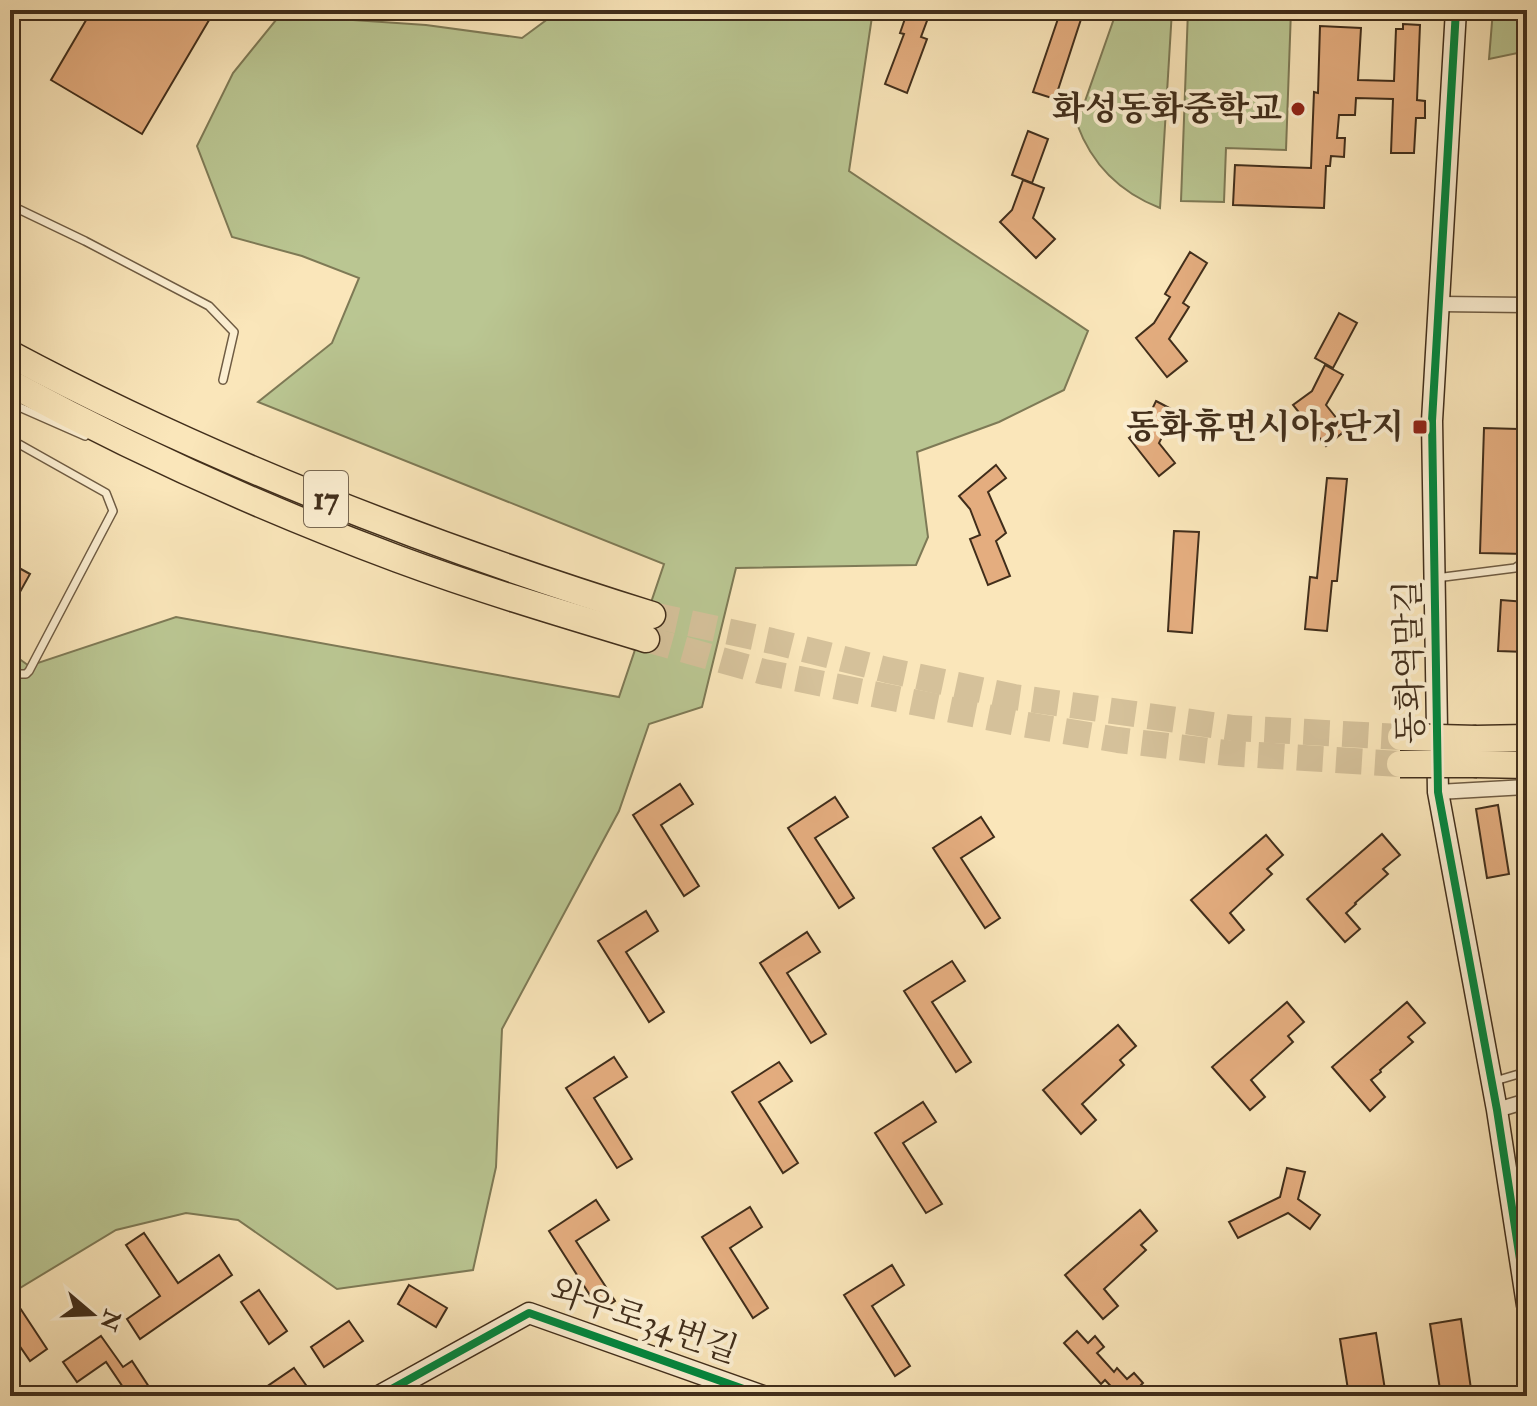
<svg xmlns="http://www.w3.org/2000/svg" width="1537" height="1406" font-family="'IM FELL Double Pica','Noto Serif KR',serif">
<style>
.green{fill:#bac692;stroke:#7e7a56;stroke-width:2}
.building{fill:#e4ad7f;stroke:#412e1b;stroke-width:2}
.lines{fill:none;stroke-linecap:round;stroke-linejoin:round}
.highway-tunnel{stroke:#d5c19a;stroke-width:26;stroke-dasharray:26 13;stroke-linecap:butt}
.lane-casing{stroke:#6f5c43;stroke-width:10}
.street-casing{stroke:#6f5c43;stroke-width:17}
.secondary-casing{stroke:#412e1b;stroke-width:23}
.highway-casing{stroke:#412e1b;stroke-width:29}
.lane{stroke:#fcefd2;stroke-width:7}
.street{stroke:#fcefd2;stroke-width:14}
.secondary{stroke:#fcefd2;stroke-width:20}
.highway{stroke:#fae6ba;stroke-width:26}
.highway-bridge-casing{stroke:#412e1b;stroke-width:29;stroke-linecap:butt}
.highway-bridge{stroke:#fae6ba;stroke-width:26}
.cycleway-casing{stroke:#fcefd2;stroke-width:13}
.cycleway{stroke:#00873e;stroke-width:8}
.poi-dot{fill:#8f2418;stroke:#fcefd2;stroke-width:3}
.labels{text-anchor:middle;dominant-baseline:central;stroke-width:8;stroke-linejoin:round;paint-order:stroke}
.shield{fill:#fcefd2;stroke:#796852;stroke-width:2}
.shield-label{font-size:32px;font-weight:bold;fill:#412e1b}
.poi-label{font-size:34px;font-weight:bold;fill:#412e1b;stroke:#fcefd2;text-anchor:end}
.street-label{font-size:34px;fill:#412e1b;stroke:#fcefd2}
</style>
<rect width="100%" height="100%" fill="#fae6ba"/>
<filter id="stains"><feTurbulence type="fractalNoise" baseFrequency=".0025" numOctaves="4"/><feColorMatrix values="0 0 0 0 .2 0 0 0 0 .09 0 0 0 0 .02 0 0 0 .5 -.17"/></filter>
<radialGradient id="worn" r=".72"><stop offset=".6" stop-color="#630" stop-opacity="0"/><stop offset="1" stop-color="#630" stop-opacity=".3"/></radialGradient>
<!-- green -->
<g class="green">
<path d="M 560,10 L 873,10 L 849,171 L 1088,331 L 1064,390 L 999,422 L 917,452 L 928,537 L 916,565 L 736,568 L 702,707 L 649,724 L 619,811 L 502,1029 L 496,1167 L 473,1270 L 337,1289 L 238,1220 L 186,1213 L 116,1230 L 10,1294 L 10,652 L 29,666 L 176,617 L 619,697 L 664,564 L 258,402 L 332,343 L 359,278 L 302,256 L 232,237 L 197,146 L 233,73 L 280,15 L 426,25 L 522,38 Z"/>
<path d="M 1117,10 L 1172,10 L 1160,208 C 1119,192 1092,165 1077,124 Z"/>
<path d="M 1188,10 L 1291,10 L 1286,150 L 1226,148 L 1224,202 L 1181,201 Z"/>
<path d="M 1493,10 L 1527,10 L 1527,51 L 1489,59 Z"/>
</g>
<!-- building -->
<g class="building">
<path d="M 92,10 L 215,10 L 142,134 L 51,80 Z"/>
<path d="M 908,10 L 931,10 L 921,37 L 927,39 L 907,93 L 885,84 L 904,34 L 900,33 Z"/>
<path d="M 1061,10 L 1084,10 L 1055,99 L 1033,92 Z"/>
<path d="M 1403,24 L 1420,25 L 1417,100 L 1425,101 L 1425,118 L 1416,118 L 1414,153 L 1391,153 L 1393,99 L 1356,98 L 1355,115 L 1339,115 L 1337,138 L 1345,138 L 1344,157 L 1331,156 L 1330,166 L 1326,166 L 1324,208 L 1233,205 L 1235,165 L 1311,168 L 1314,92 L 1318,93 L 1320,26 L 1361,28 L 1358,80 L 1394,81 L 1396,29 L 1403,29 Z"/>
<path d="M 1028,131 L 1048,139 L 1032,183 L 1012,175 Z"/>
<path d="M 1023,180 L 1044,188 L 1033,218 L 1055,239 L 1036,258 L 1000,222 L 1012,210 Z"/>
<path d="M 1190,252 L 1207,263 L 1183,303 L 1189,307 L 1169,339 L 1187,361 L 1167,377 L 1136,338 L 1154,323 L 1170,297 L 1165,294 Z"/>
<path d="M 1339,313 L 1357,323 L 1333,368 L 1315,358 Z"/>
<path d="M 1325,365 L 1343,375 L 1326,405 L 1346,430 L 1326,446 L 1293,405 L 1312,391 Z"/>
<path d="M 1156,401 L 1175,411 L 1159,443 L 1175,463 L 1159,476 L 1129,438 L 1144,426 Z"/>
<path d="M 1484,428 L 1518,429 L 1517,473 L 1527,474 L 1527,554 L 1480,553 Z"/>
<path d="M 996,465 L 1006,478 L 988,492 L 1006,533 L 996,541 L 1010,576 L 988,585 L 970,539 L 980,535 L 970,509 L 959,496 Z"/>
<path d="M 1327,478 L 1347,479 L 1337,581 L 1332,581 L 1327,631 L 1305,629 L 1310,577 L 1317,578 Z"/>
<path d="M 1174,531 L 1199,532 L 1192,633 L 1168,631 Z"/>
<path d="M 10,563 L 30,574 L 10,610 Z"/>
<path d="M 1501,600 L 1527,602 L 1527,652 L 1498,651 Z"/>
<path d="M 680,784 L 693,804 L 661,825 L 699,886 L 684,896 L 633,815 Z"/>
<path d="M 835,797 L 848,817 L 815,838 L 854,898 L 839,908 L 788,828 Z"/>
<path d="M 1498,805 L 1509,874 L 1487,878 L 1476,809 Z"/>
<path d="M 981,817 L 994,837 L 961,858 L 1000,918 L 985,928 L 933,848 Z"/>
<path d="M 1382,834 L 1400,855 L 1383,869 L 1388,874 L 1355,903 L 1356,904 L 1346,913 L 1360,929 L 1345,942 L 1307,899 Z"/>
<path d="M 1266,835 L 1283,855 L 1267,869 L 1272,874 L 1230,913 L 1244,930 L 1229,943 L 1191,900 Z"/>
<path d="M 646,911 L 658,931 L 626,952 L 664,1012 L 649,1022 L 598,941 Z"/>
<path d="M 807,932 L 820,952 L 787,973 L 826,1034 L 811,1043 L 760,963 Z"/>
<path d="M 952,961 L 965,981 L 932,1002 L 971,1062 L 956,1072 L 904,991 Z"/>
<path d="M 1287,1002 L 1304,1022 L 1288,1036 L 1293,1042 L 1251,1080 L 1265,1097 L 1250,1110 L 1212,1067 Z"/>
<path d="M 1407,1002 L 1425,1023 L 1408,1037 L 1413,1042 L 1380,1070 L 1381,1072 L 1371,1080 L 1385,1097 L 1370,1111 L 1332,1067 Z"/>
<path d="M 1118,1025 L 1136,1046 L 1120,1060 L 1124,1065 L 1082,1104 L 1096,1120 L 1081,1134 L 1043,1090 Z"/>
<path d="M 614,1057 L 627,1077 L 594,1098 L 632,1159 L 617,1168 L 566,1088 Z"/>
<path d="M 779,1062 L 792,1081 L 759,1102 L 798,1163 L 783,1173 L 732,1092 Z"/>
<path d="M 923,1102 L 936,1122 L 903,1143 L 942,1204 L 926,1213 L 875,1133 Z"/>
<path d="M 1287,1168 L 1305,1172 L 1298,1199 L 1320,1215 L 1310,1229 L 1288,1213 L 1238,1238 L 1229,1222 L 1280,1197 Z"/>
<path d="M 596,1200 L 609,1220 L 576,1241 L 615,1301 L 600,1311 L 549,1231 Z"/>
<path d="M 750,1207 L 762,1227 L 730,1248 L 768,1308 L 753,1318 L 702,1237 Z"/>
<path d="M 1140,1210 L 1157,1231 L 1141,1245 L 1146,1250 L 1104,1289 L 1118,1306 L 1103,1319 L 1065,1275 Z"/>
<path d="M 144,1233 L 178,1283 L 219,1255 L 232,1275 L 140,1339 L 127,1319 L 160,1296 L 126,1245 Z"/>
<path d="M 892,1265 L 904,1285 L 872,1306 L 910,1366 L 895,1376 L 844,1295 Z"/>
<path d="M 409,1285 L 447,1308 L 436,1327 L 398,1304 Z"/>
<path d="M 259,1290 L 287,1331 L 269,1344 L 241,1302 Z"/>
<path d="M 20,1308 L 47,1349 L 30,1361 L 10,1332 L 10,1315 Z"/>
<path d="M 1461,1319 L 1472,1396 L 1441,1396 L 1430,1324 Z"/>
<path d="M 349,1321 L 363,1341 L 324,1367 L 311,1347 Z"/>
<path d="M 1077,1331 L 1088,1343 L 1095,1336 L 1104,1347 L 1097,1353 L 1114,1372 L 1117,1368 L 1127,1379 L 1134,1373 L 1143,1383 L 1136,1390 L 1142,1396 L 1120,1396 L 1105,1380 L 1101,1384 L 1064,1343 Z"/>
<path d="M 1376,1333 L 1386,1396 L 1349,1396 L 1340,1339 Z"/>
<path d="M 101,1336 L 123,1367 L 132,1361 L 155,1396 L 129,1396 L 106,1362 L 77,1382 L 63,1362 Z"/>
<path d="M 294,1368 L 308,1388 L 296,1396 L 253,1396 Z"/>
</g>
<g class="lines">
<!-- highway-tunnel -->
<g class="highway-tunnel">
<path d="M 652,615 L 772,641 L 887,670 L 1014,697 L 1233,728 L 1401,737"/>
<path d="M 646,639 L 764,672 L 1022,724 L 1118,740 L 1227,753 L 1400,764"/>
</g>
<defs>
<g id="lane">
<path d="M 10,205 L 85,241 L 209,306 L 234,332 L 223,380"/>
<path d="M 10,403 L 85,436"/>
<path d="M 10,439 L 106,493 L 113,511 L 29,671 L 26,674 L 10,674"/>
<path d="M 1436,578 L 1515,568 L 1527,560"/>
<path d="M 1495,1081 L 1522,1073 L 1527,1065"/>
</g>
<g id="street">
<path d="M 1440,304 L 1527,305"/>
<path d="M 1438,792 L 1527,787"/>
<path d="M 1497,1110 L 1527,1101"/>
</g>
<g id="secondary">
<path d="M 1456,10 L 1432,421 L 1438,792 L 1497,1110 L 1527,1305"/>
<path d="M 379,1396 L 529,1313 L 763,1396"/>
</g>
<g id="highway">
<path d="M 10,354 C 212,462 434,547 652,615"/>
<path d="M 10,383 C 135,451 264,509 398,559 C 479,589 563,614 646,639"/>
<path d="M 1476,739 L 1527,738"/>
<path d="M 1477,764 L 1527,765"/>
</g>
</defs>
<!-- lane casing -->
<use href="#lane" class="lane-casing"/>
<!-- street casing -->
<use href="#street" class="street-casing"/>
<!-- secondary casing -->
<use href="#secondary" class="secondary-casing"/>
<!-- highway casing -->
<use href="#highway" class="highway-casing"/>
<!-- lane -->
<use href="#lane" class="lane"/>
<!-- street -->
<use href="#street" class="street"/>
<!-- secondary -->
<use href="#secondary" class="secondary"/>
<!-- highway -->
<use href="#highway" class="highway"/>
<defs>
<g id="highway-bridge">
<path d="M 1401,737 L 1476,739"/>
<path d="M 1400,764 L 1477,764"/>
</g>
</defs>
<!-- highway-bridge casing -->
<use href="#highway-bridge" class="highway-bridge-casing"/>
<!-- highway-bridge -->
<use href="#highway-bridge" class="highway-bridge"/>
<defs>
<g id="cycleway">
<path d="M 1456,10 L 1432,421 L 1438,792 L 1497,1110 L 1527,1305"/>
<path d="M 379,1396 L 529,1313 L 763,1396"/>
</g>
</defs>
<!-- cycleway casing -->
<use href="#cycleway" class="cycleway-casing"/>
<!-- cycleway -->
<use href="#cycleway" class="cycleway"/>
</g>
<!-- markers -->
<g class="poi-dot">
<circle cx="1298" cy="109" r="8"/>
<rect x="1412" y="419" width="16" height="16" rx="4"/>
</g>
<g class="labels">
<!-- shield labels -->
<rect class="shield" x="304" y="471" width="44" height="56" rx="6"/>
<g class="shield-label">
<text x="326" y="499">17</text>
</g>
<!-- poi labels -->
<g class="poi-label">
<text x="1282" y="109">화성동화중학교</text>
<text x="1404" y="427">동화휴먼시아5단지</text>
</g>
<!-- street labels -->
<g class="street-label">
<text transform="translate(1410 662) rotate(-91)">동화역말길</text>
<text transform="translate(644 1321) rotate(19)">와우로34번길</text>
</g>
</g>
<!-- margin -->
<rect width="1537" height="1406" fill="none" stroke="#fae6ba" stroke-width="40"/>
<rect x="12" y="12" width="1513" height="1382" fill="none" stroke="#412e1b" stroke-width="4"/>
<rect x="20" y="20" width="1497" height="1366" fill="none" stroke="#412e1b" stroke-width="2"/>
<!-- north arrow -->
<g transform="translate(92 1314) rotate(109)" stroke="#fcefd2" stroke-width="6" paint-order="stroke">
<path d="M0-6L14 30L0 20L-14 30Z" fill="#412e1b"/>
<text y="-12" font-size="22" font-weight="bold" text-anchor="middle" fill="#412e1b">N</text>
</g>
<rect width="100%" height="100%" filter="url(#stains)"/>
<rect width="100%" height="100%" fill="url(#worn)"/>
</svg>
